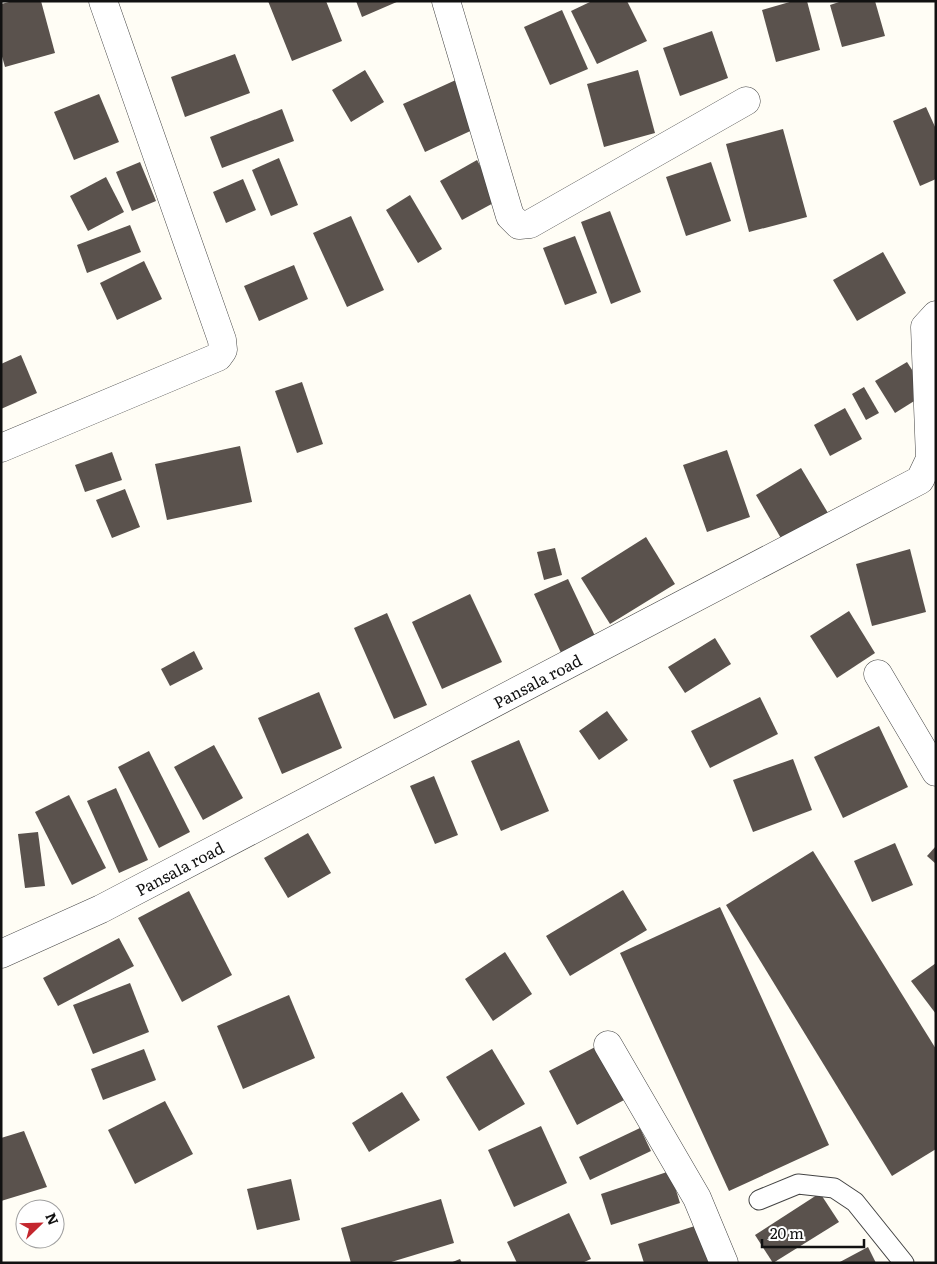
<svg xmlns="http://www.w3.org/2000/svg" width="937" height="1264" font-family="Literata,serif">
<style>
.building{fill:#5a524d}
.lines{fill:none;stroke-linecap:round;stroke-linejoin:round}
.service-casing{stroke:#444;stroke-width:21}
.minor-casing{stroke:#444;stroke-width:29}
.service{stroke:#fff;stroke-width:19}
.minor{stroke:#fff;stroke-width:28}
.labels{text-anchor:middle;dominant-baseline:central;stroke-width:5;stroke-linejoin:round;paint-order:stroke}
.street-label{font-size:16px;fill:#111;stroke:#fff}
</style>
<rect width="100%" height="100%" fill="#fffdf5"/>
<!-- building -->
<g class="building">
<path d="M 13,1 L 41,1 L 55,53 L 5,67 L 1,53 L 1,4 Z"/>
<path d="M 268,1 L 326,1 L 342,41 L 292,61 Z"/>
<path d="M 356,1 L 399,1 L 362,17 Z"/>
<path d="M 592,1 L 627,1 L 647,41 L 597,64 L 571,11 Z"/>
<path d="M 793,1 L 807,1 L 820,50 L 776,62 L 762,10 Z"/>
<path d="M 842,1 L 875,1 L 885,36 L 842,47 L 830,5 Z"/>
<path d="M 562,10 L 588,69 L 550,85 L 524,27 Z"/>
<path d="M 712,31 L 728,78 L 680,96 L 663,48 Z"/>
<path d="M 235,54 L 250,93 L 185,117 L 171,77 Z"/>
<path d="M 365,70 L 384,102 L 351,122 L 332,90 Z"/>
<path d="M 638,70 L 655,133 L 604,147 L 587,84 Z"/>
<path d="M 458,79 L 479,127 L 425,152 L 403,104 Z"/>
<path d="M 99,94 L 119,142 L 74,160 L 54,112 Z"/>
<path d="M 926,107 L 936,129 L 936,179 L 920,186 L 893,121 Z"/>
<path d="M 282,109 L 294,141 L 222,168 L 210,137 Z"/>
<path d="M 783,129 L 807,217 L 749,232 L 726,144 Z"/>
<path d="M 279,158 L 298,205 L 271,216 L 252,170 Z"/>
<path d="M 477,160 L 499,200 L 462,220 L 440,181 Z"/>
<path d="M 140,162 L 156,201 L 132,211 L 116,172 Z"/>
<path d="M 711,162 L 731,221 L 686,236 L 666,177 Z"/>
<path d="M 106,177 L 124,212 L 88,231 L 70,196 Z"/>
<path d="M 243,179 L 256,210 L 226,223 L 213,192 Z"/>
<path d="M 410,195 L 442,249 L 418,263 L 386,210 Z"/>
<path d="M 610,211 L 641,292 L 611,304 L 581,222 Z"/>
<path d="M 351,216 L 384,290 L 347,307 L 313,233 Z"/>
<path d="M 130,225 L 141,252 L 87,273 L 77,245 Z"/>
<path d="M 575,236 L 597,293 L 565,305 L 543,248 Z"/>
<path d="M 883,252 L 906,293 L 857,321 L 833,280 Z"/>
<path d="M 144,261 L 162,299 L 117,320 L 100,283 Z"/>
<path d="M 294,265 L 308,299 L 259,321 L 244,286 Z"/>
<path d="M 21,355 L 37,393 L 1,409 L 1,364 Z"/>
<path d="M 907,362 L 927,393 L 895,413 L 875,381 Z"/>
<path d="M 302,382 L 323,444 L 297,453 L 275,391 Z"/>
<path d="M 864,387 L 879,413 L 866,420 L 852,394 Z"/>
<path d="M 845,408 L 862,439 L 830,456 L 814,425 Z"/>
<path d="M 240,446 L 252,502 L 167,520 L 155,464 Z"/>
<path d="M 727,450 L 750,517 L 707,532 L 683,465 Z"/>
<path d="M 112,452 L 122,480 L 85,492 L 75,465 Z"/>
<path d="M 801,468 L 828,513 L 782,540 L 756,495 Z"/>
<path d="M 125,489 L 140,527 L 112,538 L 96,500 Z"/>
<path d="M 646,537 L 675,584 L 610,624 L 581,578 Z"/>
<path d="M 555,548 L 562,575 L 544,580 L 537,552 Z"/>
<path d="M 910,549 L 926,612 L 872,626 L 856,564 Z"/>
<path d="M 568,579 L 595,636 L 561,653 L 534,594 Z"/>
<path d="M 470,594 L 502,662 L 442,689 L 412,622 Z"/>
<path d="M 849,611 L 875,653 L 837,678 L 810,636 Z"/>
<path d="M 387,613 L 427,705 L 394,719 L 354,628 Z"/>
<path d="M 715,638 L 731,664 L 685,693 L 668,667 Z"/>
<path d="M 194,651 L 203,669 L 170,686 L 161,669 Z"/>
<path d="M 319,692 L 342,748 L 282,774 L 258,718 Z"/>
<path d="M 760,697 L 778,734 L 710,768 L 691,731 Z"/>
<path d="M 607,711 L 628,740 L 599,760 L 579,731 Z"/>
<path d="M 879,726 L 908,787 L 843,818 L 814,757 Z"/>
<path d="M 519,740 L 549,811 L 501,831 L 471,761 Z"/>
<path d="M 214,745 L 243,798 L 203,820 L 174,767 Z"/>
<path d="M 149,751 L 190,832 L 159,848 L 118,767 Z"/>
<path d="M 793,759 L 812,810 L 753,832 L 733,780 Z"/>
<path d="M 434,776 L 458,835 L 435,844 L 410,786 Z"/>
<path d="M 116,788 L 148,860 L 119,873 L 87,801 Z"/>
<path d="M 69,795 L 106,868 L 72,885 L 35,812 Z"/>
<path d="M 38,832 L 45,886 L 25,888 L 18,834 Z"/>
<path d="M 308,833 L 331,873 L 288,898 L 264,858 Z"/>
<path d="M 895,843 L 913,885 L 872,902 L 854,861 Z"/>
<path d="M 936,846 L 936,864 L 927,856 Z"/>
<path d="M 813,851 L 936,1049 L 936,1149 L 892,1176 L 726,905 Z"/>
<path d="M 623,890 L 647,930 L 570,976 L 546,936 Z"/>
<path d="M 189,891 L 232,975 L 182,1002 L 138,918 Z"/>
<path d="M 720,907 L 829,1145 L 729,1191 L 620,953 Z"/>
<path d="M 119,938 L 134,966 L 58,1006 L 43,978 Z"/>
<path d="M 505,952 L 532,994 L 493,1021 L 465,979 Z"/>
<path d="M 936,963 L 936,1014 L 911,981 Z"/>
<path d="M 130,983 L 149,1032 L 93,1054 L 73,1005 Z"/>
<path d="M 289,995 L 315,1058 L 243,1089 L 217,1026 Z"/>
<path d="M 599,1045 L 626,1099 L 577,1125 L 549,1071 Z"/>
<path d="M 144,1049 L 156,1080 L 103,1100 L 91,1069 Z"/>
<path d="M 492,1049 L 525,1104 L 479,1131 L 446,1077 Z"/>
<path d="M 402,1092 L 420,1120 L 369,1152 L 352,1123 Z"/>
<path d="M 165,1101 L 193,1154 L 135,1184 L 108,1130 Z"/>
<path d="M 541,1126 L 567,1183 L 514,1207 L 488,1150 Z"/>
<path d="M 640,1128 L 651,1151 L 590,1180 L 579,1157 Z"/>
<path d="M 24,1131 L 47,1187 L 1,1201 L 1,1138 Z"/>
<path d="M 670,1171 L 680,1203 L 611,1225 L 601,1194 Z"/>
<path d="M 291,1179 L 300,1220 L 257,1230 L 247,1189 Z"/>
<path d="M 820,1193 L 839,1222 L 773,1263 L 755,1235 Z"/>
<path d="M 441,1199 L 454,1243 L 388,1263 L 351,1263 L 341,1228 Z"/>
<path d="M 569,1213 L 591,1259 L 582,1263 L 517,1263 L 507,1242 Z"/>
<path d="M 698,1225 L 710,1263 L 644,1263 L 638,1244 Z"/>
<path d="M 868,1247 L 876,1263 L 838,1263 Z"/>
<path d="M 460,1259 L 462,1263 L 450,1263 Z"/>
</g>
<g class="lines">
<defs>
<path id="service" d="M 759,1200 L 798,1184 L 834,1188 L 855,1202 L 904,1263"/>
<g id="minor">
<path d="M 446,1 L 510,216 L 519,225 L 530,224 L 746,101"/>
<path d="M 1,448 L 218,357 L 223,350 L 222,340 L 103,1"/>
<path d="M 878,674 L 936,772"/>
<path id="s1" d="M 1,954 L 101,909 L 920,480 L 930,459 L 925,327 L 936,315"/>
<path d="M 608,1045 L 697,1198 L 724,1263"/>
</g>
</defs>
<!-- service casing -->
<use href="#service" class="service-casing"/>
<!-- minor casing -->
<use href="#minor" class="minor-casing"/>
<!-- service -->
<use href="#service" class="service"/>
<!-- minor -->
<use href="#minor" class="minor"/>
</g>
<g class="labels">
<!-- street labels -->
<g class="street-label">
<text stroke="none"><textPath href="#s1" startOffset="602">Pansala road</textPath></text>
<text stroke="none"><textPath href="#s1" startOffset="198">Pansala road</textPath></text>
</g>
</g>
<!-- border -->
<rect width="937" height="1264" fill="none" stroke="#111111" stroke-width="5"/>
<!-- north arrow -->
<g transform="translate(40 1224) rotate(67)"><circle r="24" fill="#ffffff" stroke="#a0a0a0"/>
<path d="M0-4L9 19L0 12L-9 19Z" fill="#c4262e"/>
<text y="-8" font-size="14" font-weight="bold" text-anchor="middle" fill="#111111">N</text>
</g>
<!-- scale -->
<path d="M762 1239v8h102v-8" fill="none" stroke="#111111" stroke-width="2.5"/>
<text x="770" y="1239" font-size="15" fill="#111111" stroke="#ffffff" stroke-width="4" paint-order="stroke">20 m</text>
</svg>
